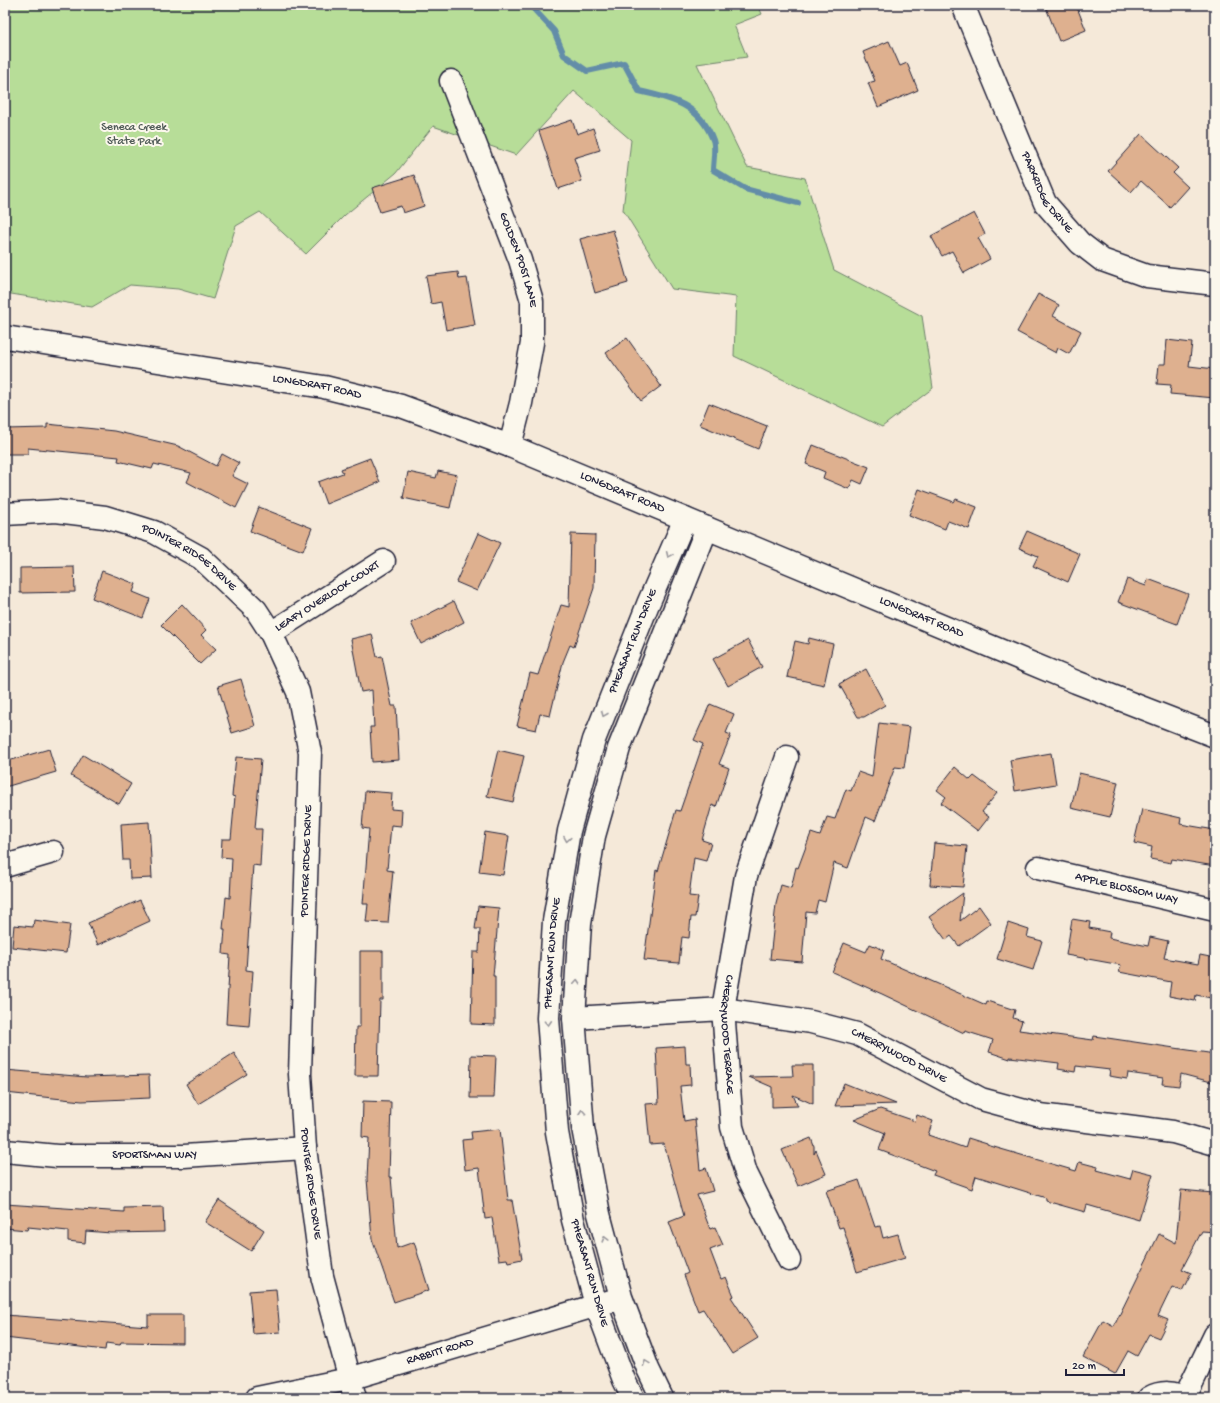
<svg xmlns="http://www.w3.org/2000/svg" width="1220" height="1403" font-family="'Gochi Hand',sans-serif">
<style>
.green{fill:#b7dd98;stroke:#6c806a}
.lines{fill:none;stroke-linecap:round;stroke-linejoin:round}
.stream{stroke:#638da8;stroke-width:6}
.building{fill:#deb08f;stroke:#22223b}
.minor-casing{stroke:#22223b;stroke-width:25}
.minor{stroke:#fbf7ec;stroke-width:22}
.oneway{stroke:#99979c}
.labels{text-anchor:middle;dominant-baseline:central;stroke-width:4;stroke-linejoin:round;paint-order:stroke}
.park-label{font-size:12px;fill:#4f5a57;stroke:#fbf7ec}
.street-label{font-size:12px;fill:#22223b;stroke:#fbf7ec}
</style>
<rect width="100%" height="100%" fill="#f5e9d9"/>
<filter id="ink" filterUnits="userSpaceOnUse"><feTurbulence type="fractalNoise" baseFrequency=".025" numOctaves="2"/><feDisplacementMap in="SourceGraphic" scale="8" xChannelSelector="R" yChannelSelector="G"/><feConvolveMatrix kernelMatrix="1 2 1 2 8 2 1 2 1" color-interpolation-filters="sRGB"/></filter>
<g filter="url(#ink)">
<!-- green -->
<path class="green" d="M 5,5 L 758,5 L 762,14 L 734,25 L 747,57 L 697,64 L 747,167 L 805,178 L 834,270 L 922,316 L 933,388 L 882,427 L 734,356 L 736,297 L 672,289 L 623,210 L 631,140 L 574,91 L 516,155 L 433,126 L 396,173 L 345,215 L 306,254 L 260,212 L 236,226 L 213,299 L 178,289 L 130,285 L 92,307 L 5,293 Z"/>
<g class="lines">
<!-- stream -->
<path class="stream" d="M 530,5 L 554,31 L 564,55 L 587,71 L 624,63 L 639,91 C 672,98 700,105 713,140 C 716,148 713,162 713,170 L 745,189 L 798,203"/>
</g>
<!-- building -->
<g class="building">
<path d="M 1045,5 L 1076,5 L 1086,30 L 1059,41 Z"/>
<path d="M 889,41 L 900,66 L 907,63 L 918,90 L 878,107 L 868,83 L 875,81 L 863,52 Z"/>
<path d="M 572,120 L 577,134 L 593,128 L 600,150 L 574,158 L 582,181 L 558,189 L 539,131 Z"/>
<path d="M 1141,134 L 1178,168 L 1173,173 L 1188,187 L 1170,207 L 1141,181 L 1131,192 L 1108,171 Z"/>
<path d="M 414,175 L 424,206 L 403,213 L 401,206 L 380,212 L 372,188 Z"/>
<path d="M 974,213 L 985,234 L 978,238 L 990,259 L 964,273 L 952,251 L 942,256 L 931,236 Z"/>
<path d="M 613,230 L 628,283 L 595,293 L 580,239 Z"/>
<path d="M 458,272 L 459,279 L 467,278 L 475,325 L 446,330 L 441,302 L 431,304 L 426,276 Z"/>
<path d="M 1038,294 L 1059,305 L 1053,316 L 1081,331 L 1069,354 L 1058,348 L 1056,353 L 1017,332 Z"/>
<path d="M 627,338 L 661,386 L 641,401 L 606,353 Z"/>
<path d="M 1167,340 L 1192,343 L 1189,366 L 1215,369 L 1215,398 L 1170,394 L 1171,385 L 1157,384 L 1159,364 L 1165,364 Z"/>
<path d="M 709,403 L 767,426 L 758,449 L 700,425 Z"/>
<path d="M 47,424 L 114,431 L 178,446 L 216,466 L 222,454 L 239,463 L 232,476 L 248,484 L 236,508 L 187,482 L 191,473 L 154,464 L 152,469 L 118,461 L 119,457 L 28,448 L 28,454 L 5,454 L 5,429 L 47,428 Z"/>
<path d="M 813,445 L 869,467 L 862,484 L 853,480 L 849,489 L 823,478 L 825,472 L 806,464 Z"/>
<path d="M 370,458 L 380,482 L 326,504 L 318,482 L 343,473 L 341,469 Z"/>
<path d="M 438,471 L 457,475 L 450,508 L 403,498 L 408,472 L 436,478 Z"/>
<path d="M 919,489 L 954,502 L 956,499 L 977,507 L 969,529 L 948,521 L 945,529 L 909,515 Z"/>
<path d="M 259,507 L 312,528 L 303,551 L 250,531 Z"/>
<path d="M 1027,531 L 1080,554 L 1068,582 L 1033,566 L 1038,556 L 1019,548 Z"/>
<path d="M 478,533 L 500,543 L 477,591 L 456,582 Z"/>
<path d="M 571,534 L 595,535 L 594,588 L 574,647 L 570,645 L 563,662 L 550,716 L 540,714 L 536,730 L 517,726 L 530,673 L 538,675 L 561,605 L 569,607 Z"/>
<path d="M 74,567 L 75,592 L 20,593 L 20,568 Z"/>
<path d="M 102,571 L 136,584 L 133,592 L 150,599 L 143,618 L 92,598 Z"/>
<path d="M 1127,579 L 1146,586 L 1148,579 L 1188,594 L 1177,624 L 1118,602 Z"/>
<path d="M 454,601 L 464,622 L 421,644 L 411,623 Z"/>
<path d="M 182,604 L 206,630 L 201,635 L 216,649 L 200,664 L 161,625 Z"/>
<path d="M 372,634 L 377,657 L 382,656 L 392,706 L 396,706 L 399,760 L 372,762 L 370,727 L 374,727 L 372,690 L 361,692 L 351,639 Z"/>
<path d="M 809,638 L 833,644 L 824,685 L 787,677 L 795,641 L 808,644 Z"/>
<path d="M 748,640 L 762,667 L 728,686 L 713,659 Z"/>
<path d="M 866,669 L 885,705 L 864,717 L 858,717 L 839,684 Z"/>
<path d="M 241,679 L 255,726 L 232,733 L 218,686 Z"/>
<path d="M 710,704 L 734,714 L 726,733 L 731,735 L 719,764 L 729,768 L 716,807 L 712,805 L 702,840 L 711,843 L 706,861 L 694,858 L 689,896 L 698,897 L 695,917 L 691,917 L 689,938 L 682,937 L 679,963 L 644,960 L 656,870 L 658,871 L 676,810 L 680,811 L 703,744 L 694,740 Z"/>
<path d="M 879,723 L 910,727 L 904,768 L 895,767 L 875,821 L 866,817 L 848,868 L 834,863 L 825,902 L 818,900 L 815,913 L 806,912 L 802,962 L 770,959 L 776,904 L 781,885 L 791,888 L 796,867 L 798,868 L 811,833 L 820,836 L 827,817 L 835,819 L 846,789 L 851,791 L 858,772 L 872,777 Z"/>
<path d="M 49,749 L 56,772 L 5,787 L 5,762 Z"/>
<path d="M 498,750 L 524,756 L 513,802 L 487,796 Z"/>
<path d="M 1051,753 L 1056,784 L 1015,791 L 1010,760 Z"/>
<path d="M 83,755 L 131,784 L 119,804 L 71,776 Z"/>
<path d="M 236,757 L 261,759 L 255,829 L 262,829 L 260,866 L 253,865 L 246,970 L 253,971 L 249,1026 L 226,1024 L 230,955 L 223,954 L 225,929 L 223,929 L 226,897 L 230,898 L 232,858 L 221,857 L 222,839 L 231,839 L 235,797 L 232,796 Z"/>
<path d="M 955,767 L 970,780 L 974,776 L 997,793 L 982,812 L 989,817 L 978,831 L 941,803 L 946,797 L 937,790 Z"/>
<path d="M 1079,773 L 1118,782 L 1110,817 L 1071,808 Z"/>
<path d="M 365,791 L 392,793 L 391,809 L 402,810 L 401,826 L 391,825 L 387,870 L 393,871 L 388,923 L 366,922 L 368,904 L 363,904 L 369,829 L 362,828 Z"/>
<path d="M 1142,809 L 1181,818 L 1180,824 L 1215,830 L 1215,866 L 1172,859 L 1171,863 L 1150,859 L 1152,847 L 1134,843 Z"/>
<path d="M 149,822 L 152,878 L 130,879 L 129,860 L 123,860 L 121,824 Z"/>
<path d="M 485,832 L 509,836 L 503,875 L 479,872 Z"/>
<path d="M 934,843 L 967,846 L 963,887 L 930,885 Z"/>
<path d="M 963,893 L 960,921 L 979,906 L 991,923 L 959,946 L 951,936 L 946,940 L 929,917 Z"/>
<path d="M 140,900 L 150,921 L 98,945 L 88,923 Z"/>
<path d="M 478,906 L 499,908 L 493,976 L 495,976 L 495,1025 L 471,1024 L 473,952 L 479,952 L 480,929 L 475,929 Z"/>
<path d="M 1072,919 L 1090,922 L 1089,928 L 1110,932 L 1109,938 L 1148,946 L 1150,937 L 1168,941 L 1164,958 L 1198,964 L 1200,955 L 1215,958 L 1215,977 L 1211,998 L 1196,995 L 1195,1001 L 1169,996 L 1171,982 L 1119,972 L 1121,965 L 1066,955 Z"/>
<path d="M 34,920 L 70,925 L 66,953 L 12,947 L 14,925 L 33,927 Z"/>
<path d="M 1008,923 L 1029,930 L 1027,937 L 1042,941 L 1033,970 L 997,959 Z"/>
<path d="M 844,943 L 866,952 L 870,944 L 884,950 L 881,959 L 986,1005 L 987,1001 L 1015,1010 L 1013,1018 L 1022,1021 L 1019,1030 L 1093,1040 L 1094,1036 L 1215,1054 L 1215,1083 L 1181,1074 L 1179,1086 L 1162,1084 L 1163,1078 L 1128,1073 L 1127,1079 L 1109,1076 L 1110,1070 L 1076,1066 L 1075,1072 L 1058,1069 L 1059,1063 L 1010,1057 L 1010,1059 L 989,1052 L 993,1040 L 965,1031 L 964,1033 L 882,994 L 832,972 Z"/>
<path d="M 360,951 L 383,951 L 383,1000 L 380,1000 L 378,1076 L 355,1076 L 356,1027 L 360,1027 Z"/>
<path d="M 685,1046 L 686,1064 L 690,1064 L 691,1085 L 680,1086 L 684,1121 L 695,1119 L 700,1170 L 706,1168 L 713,1191 L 697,1195 L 710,1229 L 715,1227 L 723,1245 L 710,1250 L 721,1279 L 726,1277 L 734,1296 L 731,1297 L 758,1338 L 732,1354 L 703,1309 L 698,1311 L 684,1275 L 688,1273 L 669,1222 L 684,1216 L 664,1144 L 650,1145 L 646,1104 L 659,1103 L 656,1048 Z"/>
<path d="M 234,1053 L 247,1074 L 198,1104 L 186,1084 Z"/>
<path d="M 471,1055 L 496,1056 L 494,1098 L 470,1098 Z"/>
<path d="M 792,1065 L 813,1065 L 813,1104 L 793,1095 L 798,1106 L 772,1107 L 772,1087 L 749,1077 L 793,1076 Z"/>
<path d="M 5,1070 L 87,1077 L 149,1075 L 150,1098 L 82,1101 L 5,1093 Z"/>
<path d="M 844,1083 L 896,1104 L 835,1106 Z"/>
<path d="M 363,1101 L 391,1102 L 389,1177 L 391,1177 L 397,1248 L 414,1242 L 429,1290 L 394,1302 L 372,1239 L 367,1179 L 369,1138 L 362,1137 Z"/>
<path d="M 880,1109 L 915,1121 L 917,1115 L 933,1121 L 928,1135 L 965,1148 L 968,1138 L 987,1144 L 987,1145 L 1076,1171 L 1079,1162 L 1098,1167 L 1097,1170 L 1130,1179 L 1133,1169 L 1153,1174 L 1139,1220 L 1087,1205 L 1085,1212 L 1046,1201 L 1046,1198 L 976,1176 L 972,1189 L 933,1175 L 935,1171 L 879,1150 L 885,1133 L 854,1120 Z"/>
<path d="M 500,1129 L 508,1200 L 512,1200 L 522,1259 L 508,1262 L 507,1259 L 499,1260 L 492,1218 L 485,1219 L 479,1168 L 465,1170 L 462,1140 L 472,1139 L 471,1132 Z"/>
<path d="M 811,1138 L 814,1146 L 814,1154 L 816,1150 L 826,1174 L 798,1186 L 782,1150 Z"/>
<path d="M 859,1180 L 875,1227 L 880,1226 L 883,1238 L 898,1234 L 905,1258 L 857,1272 L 843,1227 L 839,1228 L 826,1191 Z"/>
<path d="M 1181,1190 L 1213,1193 L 1212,1209 L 1215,1210 L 1215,1232 L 1202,1231 L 1182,1269 L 1191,1273 L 1182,1291 L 1172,1287 L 1158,1316 L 1168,1320 L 1159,1338 L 1149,1334 L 1137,1356 L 1128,1351 L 1115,1374 L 1083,1357 L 1103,1320 L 1114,1326 L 1159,1234 L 1176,1243 Z"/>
<path d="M 219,1200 L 264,1230 L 251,1251 L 205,1222 Z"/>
<path d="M 5,1204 L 124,1212 L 124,1208 L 163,1207 L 164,1232 L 111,1233 L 86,1231 L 85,1243 L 68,1241 L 68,1231 L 28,1227 L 27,1230 L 5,1228 Z"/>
<path d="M 276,1289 L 280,1332 L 253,1334 L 249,1291 Z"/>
<path d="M 5,1315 L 148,1326 L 148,1315 L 183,1315 L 183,1343 L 121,1342 L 120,1345 L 106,1343 L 105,1350 L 5,1338 Z"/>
</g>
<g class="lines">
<defs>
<g id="minor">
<path id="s1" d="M 963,5 L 1045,203 L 1080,243 L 1102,260 L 1147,276 L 1215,284"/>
<path id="s2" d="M 451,81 L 520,260 L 532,301 L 532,343 L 521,403 L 510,446"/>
<path id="s3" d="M 5,337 L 324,387 L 401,406 L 510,446 L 1076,682 L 1215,736"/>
<path id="s4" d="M 5,514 L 56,511 L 105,517 L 154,532 L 201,558 L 256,610 L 271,633 L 298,692 L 310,753 L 300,1074 L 305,1148 L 322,1276 L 355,1398"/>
<path id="s5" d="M 271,633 L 384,561"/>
<path id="s6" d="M 787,757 L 746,876 L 723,1009 L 732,1127 L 746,1173 L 789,1260"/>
<path d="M 5,866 L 53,852"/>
<path id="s7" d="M 1038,868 L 1215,910"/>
<path id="s8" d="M 574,1018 L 723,1009 L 811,1022 L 857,1034 L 981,1099 L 1040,1115 L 1173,1132 L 1215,1144"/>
<path id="s9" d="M 5,1151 L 57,1156 L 184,1156 L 305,1148"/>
<path d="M 1185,1397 L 1215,1335"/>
<path id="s10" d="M 257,1398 L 349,1379 L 611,1301"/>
<path id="s11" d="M 633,1398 L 624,1380 L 596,1305 L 573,1220 L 557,1132 L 548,1018 L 554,921 L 569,831 L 594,740 L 648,604 L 685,519"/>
<path d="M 662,1398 L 648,1369 L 621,1297 L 599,1214 L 583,1128 L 574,1018 L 580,924 L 594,836 L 619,748 L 707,528"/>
<path d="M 1149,1398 C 1161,1391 1175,1392 1186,1398"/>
</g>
</defs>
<!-- minor casing -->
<use href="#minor" class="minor-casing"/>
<!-- minor -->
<use href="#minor" class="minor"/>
</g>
<!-- one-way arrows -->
<defs><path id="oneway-chevron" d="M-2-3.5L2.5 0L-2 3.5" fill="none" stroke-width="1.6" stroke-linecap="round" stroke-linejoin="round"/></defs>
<g class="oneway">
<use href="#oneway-chevron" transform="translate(669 555) rotate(114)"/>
<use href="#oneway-chevron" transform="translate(604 714) rotate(112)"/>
<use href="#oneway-chevron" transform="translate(567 839) rotate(99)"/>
<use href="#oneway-chevron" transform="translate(577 982) rotate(-86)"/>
<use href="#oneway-chevron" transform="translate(548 1023) rotate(87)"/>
<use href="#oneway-chevron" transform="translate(582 1112) rotate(-95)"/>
<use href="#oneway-chevron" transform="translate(605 1239) rotate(-105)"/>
<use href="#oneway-chevron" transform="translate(646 1363) rotate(-111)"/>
</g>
</g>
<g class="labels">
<!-- park labels -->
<g class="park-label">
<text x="134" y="128">Seneca Creek<tspan x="134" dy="14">State Park</tspan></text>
</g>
<!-- street labels -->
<g class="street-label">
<text stroke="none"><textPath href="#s1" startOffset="206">PARKRIDGE DRIVE</textPath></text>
<text stroke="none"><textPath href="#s2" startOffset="191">GOLDEN POST LANE</textPath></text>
<text stroke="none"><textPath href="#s3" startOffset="316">LONGDRAFT ROAD</textPath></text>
<text stroke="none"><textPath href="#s3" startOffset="640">LONGDRAFT ROAD</textPath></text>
<text stroke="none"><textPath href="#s4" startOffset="195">POINTER RIDGE DRIVE</textPath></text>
<text stroke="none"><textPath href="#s5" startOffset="67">LEAFY OVERLOOK COURT</textPath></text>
<text stroke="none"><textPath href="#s3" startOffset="964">LONGDRAFT ROAD</textPath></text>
<text stroke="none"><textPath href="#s11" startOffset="781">PHEASANT RUN DRIVE</textPath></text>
<text transform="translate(307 861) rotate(-88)">POINTER RIDGE DRIVE</text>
<text stroke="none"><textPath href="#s7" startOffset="91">APPLE BLOSSOM WAY</textPath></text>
<text stroke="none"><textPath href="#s11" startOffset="457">PHEASANT RUN DRIVE</textPath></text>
<text stroke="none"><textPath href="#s6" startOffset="286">CHERRYWOOD TERRACE</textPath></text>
<text stroke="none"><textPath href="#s8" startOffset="333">CHERRYWOOD DRIVE</textPath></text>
<text stroke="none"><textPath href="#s9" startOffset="150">SPORTSMAN WAY</textPath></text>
<text stroke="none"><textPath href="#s4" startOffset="867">POINTER RIDGE DRIVE</textPath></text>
<text transform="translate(589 1273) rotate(74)">PHEASANT RUN DRIVE</text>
<text stroke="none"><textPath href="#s10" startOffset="189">RABBITT ROAD</textPath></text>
</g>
</g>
<!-- margin -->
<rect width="1220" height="1403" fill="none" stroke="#fbf7ec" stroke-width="20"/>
<rect x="10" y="10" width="1200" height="1383" fill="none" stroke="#22223b" stroke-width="1.5" filter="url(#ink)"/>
<!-- scale -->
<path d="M1066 1369v6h58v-6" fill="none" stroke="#22223b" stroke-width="2"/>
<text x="1072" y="1369" font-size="12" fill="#22223b" stroke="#fbf7ec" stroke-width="3" paint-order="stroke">20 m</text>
</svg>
